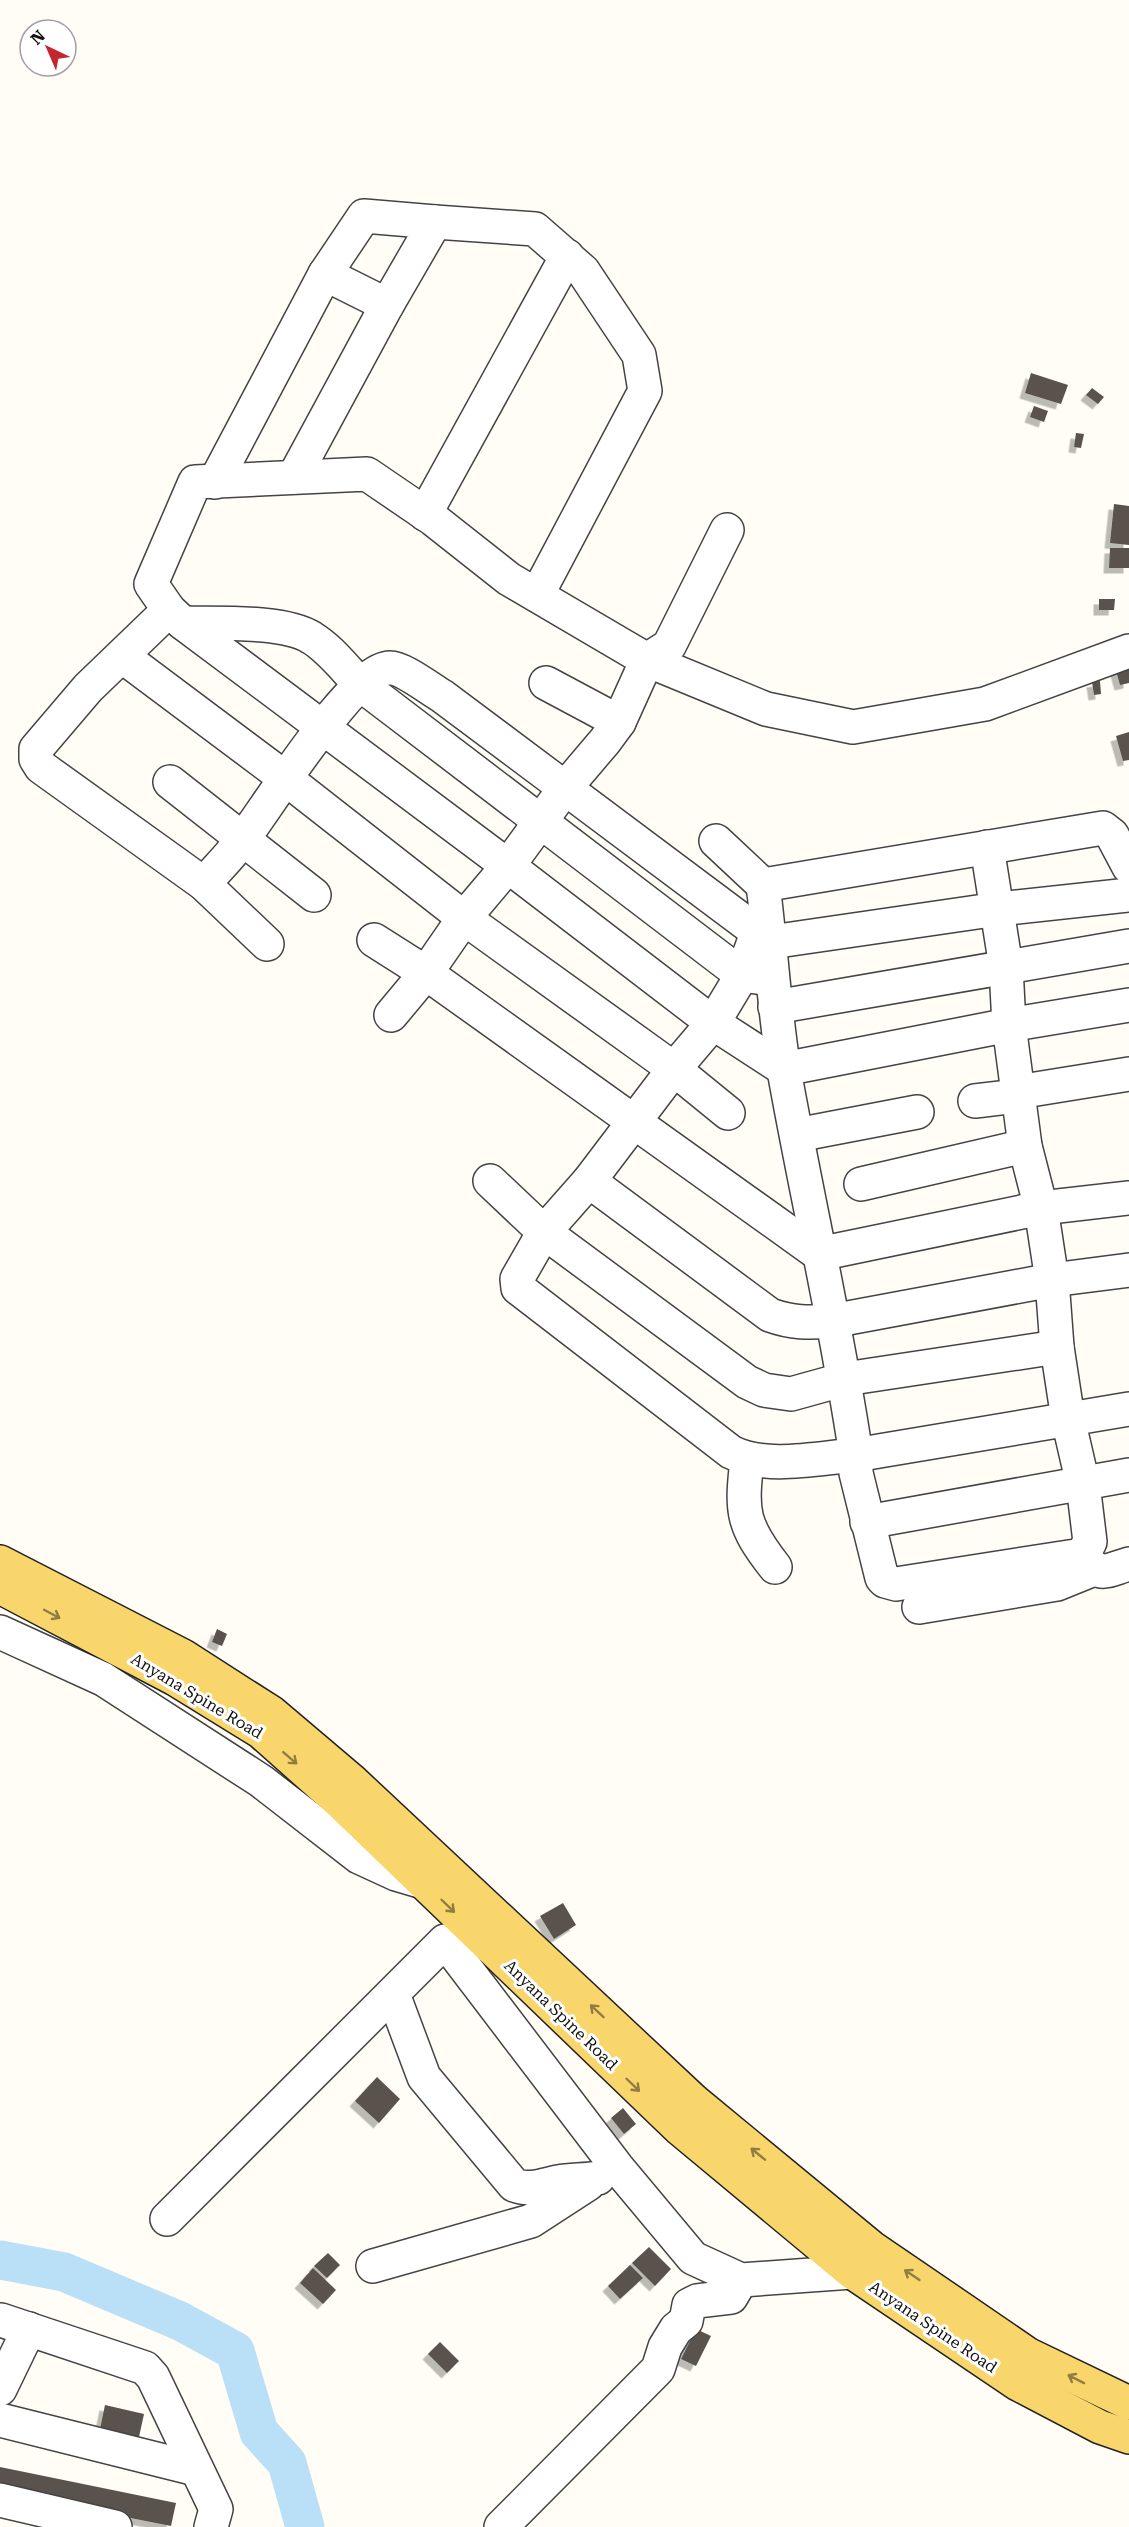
<svg xmlns="http://www.w3.org/2000/svg" width="1129" height="2527" font-family="'Roboto Serif',serif">
<style>
.lines{fill:none;stroke-linecap:round;stroke-linejoin:round}
.river{stroke:#b9e0f7;stroke-width:39}
.building{fill:#5a524d;filter:url(#shadow)}
.minor-casing{stroke:#444;stroke-width:36}
.major-casing{stroke:#222;stroke-width:36}
.minor{stroke:#fff;stroke-width:33}
.major{stroke:#f9d66b;stroke-width:33}
.oneway{stroke:#917d42}
.labels{text-anchor:middle;dominant-baseline:central;stroke-width:6;stroke-linejoin:round;paint-order:stroke}
.street-label{font-size:16px;fill:#111;stroke:#fff}
</style>
<defs>
<filter id="shadow"><feDropShadow dx="-5.5" dy="5.5" stdDeviation="0" flood-color="#0004"/></filter>
</defs>
<rect width="100%" height="100%" fill="#fffdf5"/>
<g class="lines">
<!-- river -->
<path class="river" d="M 0,2260 L 64,2272 L 180,2321 L 235,2351 L 259,2432 L 287,2463 L 305,2527"/>
</g>
<!-- building -->
<g class="building">
<path d="M 1031,373 L 1068,385 L 1061,404 L 1025,393 Z"/>
<path d="M 1092,388 L 1104,397 L 1098,404 L 1086,395 Z"/>
<path d="M 1034,406 L 1048,411 L 1044,422 L 1030,417 Z"/>
<path d="M 1076,433 L 1084,434 L 1081,448 L 1074,447 Z"/>
<path d="M 1114,504 L 1129,506 L 1129,545 L 1110,543 Z"/>
<path d="M 1110,548 L 1129,548 L 1129,568 L 1109,568 Z"/>
<path d="M 1099,599 L 1115,599 L 1114,610 L 1099,610 Z"/>
<path d="M 1129,664 L 1129,683 L 1120,685 L 1115,667 Z"/>
<path d="M 1100,681 L 1101,694 L 1094,695 L 1092,682 Z"/>
<path d="M 1129,732 L 1129,760 L 1123,761 L 1116,736 Z"/>
<path d="M 217,1629 L 227,1634 L 222,1646 L 212,1642 Z"/>
<path d="M 563,1903 L 576,1925 L 554,1939 L 540,1916 Z"/>
<path d="M 377,2077 L 400,2099 L 379,2123 L 355,2101 Z"/>
<path d="M 623,2108 L 636,2124 L 624,2134 L 611,2118 Z"/>
<path d="M 649,2247 L 671,2269 L 655,2286 L 632,2263 Z"/>
<path d="M 328,2253 L 340,2265 L 327,2278 L 314,2266 Z"/>
<path d="M 630,2265 L 643,2278 L 620,2299 L 608,2286 Z"/>
<path d="M 313,2268 L 336,2290 L 323,2304 L 300,2283 Z"/>
<path d="M 696,2329 L 711,2336 L 696,2366 L 681,2359 Z"/>
<path d="M 440,2342 L 459,2361 L 447,2373 L 428,2354 Z"/>
<path d="M 105,2405 L 144,2414 L 139,2437 L 100,2429 Z"/>
<path d="M 0,2467 L 176,2503 L 171,2526 L 0,2492 Z"/>
</g>
<g class="lines">
<defs>
<g id="minor">
<path d="M 435,222 L 535,229 L 583,271 L 639,355 L 645,391 L 537,595"/>
<path d="M 294,477 L 387,305 L 435,222 L 364,216 L 325,274"/>
<path d="M 215,482 L 325,274 L 387,305"/>
<path d="M 425,514 L 567,256"/>
<path d="M 169,610 L 88,688 L 36,749 L 36,759 L 41,767 L 204,884 L 267,944"/>
<path d="M 183,623 C 218,624 284,620 312,638 C 330,649 345,669 360,684 L 742,975 L 763,978"/>
<path d="M 1129,651 L 985,704 L 853,727 L 766,709 L 647,660 L 509,579 L 433,519 L 367,474 L 195,482 L 151,584 L 169,610 L 183,623 L 508,866 L 713,1023 L 784,1069 L 1009,1025 L 1129,1005"/>
<path d="M 122,656 L 285,778 L 464,918 L 674,1069 L 728,1113"/>
<path d="M 546,683 L 619,722"/>
<path d="M 170,782 L 314,895"/>
<path d="M 716,841 L 763,885 L 1103,828 L 1112,835 L 1129,867"/>
<path d="M 987,847 L 1006,967 L 1009,1025 L 1025,1146 L 1041,1208 L 1052,1280 L 1057,1347 L 1068,1419 L 1083,1484 L 1090,1542 L 1082,1555 L 896,1584 L 885,1581 L 882,1578 L 856,1473 L 856,1455 L 879,1451 L 1129,1409"/>
<path d="M 204,884 C 217,869 231,855 243,839 C 267,808 353,668 390,668 C 403,668 430,689 442,696 L 771,942 L 998,909 L 1129,895"/>
<path d="M 757,933 L 742,975 L 713,1023 L 674,1069 L 589,1181 L 544,1232 L 517,1279 L 518,1288 L 731,1452 C 767,1470 818,1458 856,1455 C 837,1326 807,1199 784,1070 C 774,1009 771,946 763,885"/>
<path d="M 374,940 L 426,973 L 819,1254 L 1041,1208 L 1129,1198"/>
<path d="M 775,1007 L 1129,946"/>
<path d="M 391,1015 L 426,973 L 464,918 L 508,866 L 565,788 L 605,741 L 619,722 L 647,660 L 669,646 L 727,530"/>
<path d="M 1018,1092 L 1129,1074"/>
<path d="M 975,1101 L 1018,1096"/>
<path d="M 797,1135 L 917,1112"/>
<path d="M 490,1181 L 544,1232 L 747,1382 L 764,1390 L 791,1394 L 845,1379 L 1057,1347"/>
<path d="M 589,1181 L 770,1315 C 792,1323 809,1323 832,1321 L 1052,1280 L 1129,1270"/>
<path d="M 861,1184 L 1025,1146"/>
<path d="M 747,1460 C 741,1512 742,1525 775,1567"/>
<path d="M 867,1522 L 1129,1475"/>
<path d="M 1082,1555 C 1101,1578 1102,1572 1129,1564"/>
<path d="M 919,1607 L 1057,1584 L 1094,1569"/>
<path d="M 0,1632 L 103,1679 L 261,1781 L 359,1857 L 396,1874 L 423,1882"/>
<path d="M 393,1994 L 424,2077 L 514,2185 C 530,2191 543,2185 558,2182 C 571,2180 585,2180 598,2178"/>
<path d="M 167,2219 L 445,1941 L 617,2167 L 693,2258 L 741,2280 L 852,2272"/>
<path d="M 373,2266 L 531,2221 L 588,2184"/>
<path d="M 1,2320 L 145,2368 L 153,2377 L 216,2509 L 211,2527"/>
<path d="M 0,2389 L 29,2329"/>
<path d="M 0,2420 L 196,2469"/>
<path d="M 0,2500 L 115,2527"/>
<path d="M 501,2527 L 658,2369 L 665,2347 L 676,2329 L 686,2321 L 689,2305 L 697,2301 L 731,2297 L 741,2280"/>
</g>
<g id="major">
<path d="M 0,1562 L 183,1656 L 272,1713 L 351,1780 L 694,2101 L 871,2247 L 1029,2355 L 1129,2403"/>
<path d="M 0,1587 L 175,1679 L 261,1732 L 341,1803 L 680,2129 L 852,2272 L 1018,2384 L 1100,2427 L 1129,2437"/>
</g>
</defs>
<!-- minor casing -->
<use href="#minor" class="minor-casing"/>
<!-- major casing -->
<use href="#major" class="major-casing"/>
<!-- minor -->
<use href="#minor" class="minor"/>
<!-- major -->
<use href="#major" class="major"/>
</g>
<!-- one-way arrows -->
<defs><path id="oneway-shaft" d="M-6 0H5M1.5-3L5.5 0L1.5 3" fill="none" stroke-width="1.6" stroke-linecap="round" stroke-linejoin="round" transform="scale(1.5)"/></defs>
<g class="oneway">
<use href="#oneway-shaft" transform="translate(52 1614) rotate(28)"/>
<use href="#oneway-shaft" transform="translate(290 1758) rotate(41)"/>
<use href="#oneway-shaft" transform="translate(448 1906) rotate(44)"/>
<use href="#oneway-shaft" transform="translate(597 2011) rotate(-137)"/>
<use href="#oneway-shaft" transform="translate(633 2085) rotate(44)"/>
<use href="#oneway-shaft" transform="translate(758 2154) rotate(-141)"/>
<use href="#oneway-shaft" transform="translate(912 2275) rotate(-146)"/>
<use href="#oneway-shaft" transform="translate(1076 2379) rotate(-153)"/>
</g>
<g class="labels">
<!-- street labels -->
<g class="street-label">
<text transform="translate(197 1696) rotate(31)">Anyana Spine Road</text>
<text transform="translate(561 2015) rotate(44)">Anyana Spine Road</text>
<text transform="translate(933 2327) rotate(34)">Anyana Spine Road</text>
</g>
</g>
<!-- north arrow -->
<g transform="translate(48 48) rotate(316)"><circle r="28" fill="#ffffff" stroke="#a0a0a0" stroke-width="1.5"/>
<path d="M0-4.5L10 22L0 15L-10 22Z" fill="#c4262e"/>
<text y="-9" font-size="16" font-weight="bold" text-anchor="middle" fill="#111111">N</text>
</g>
</svg>
